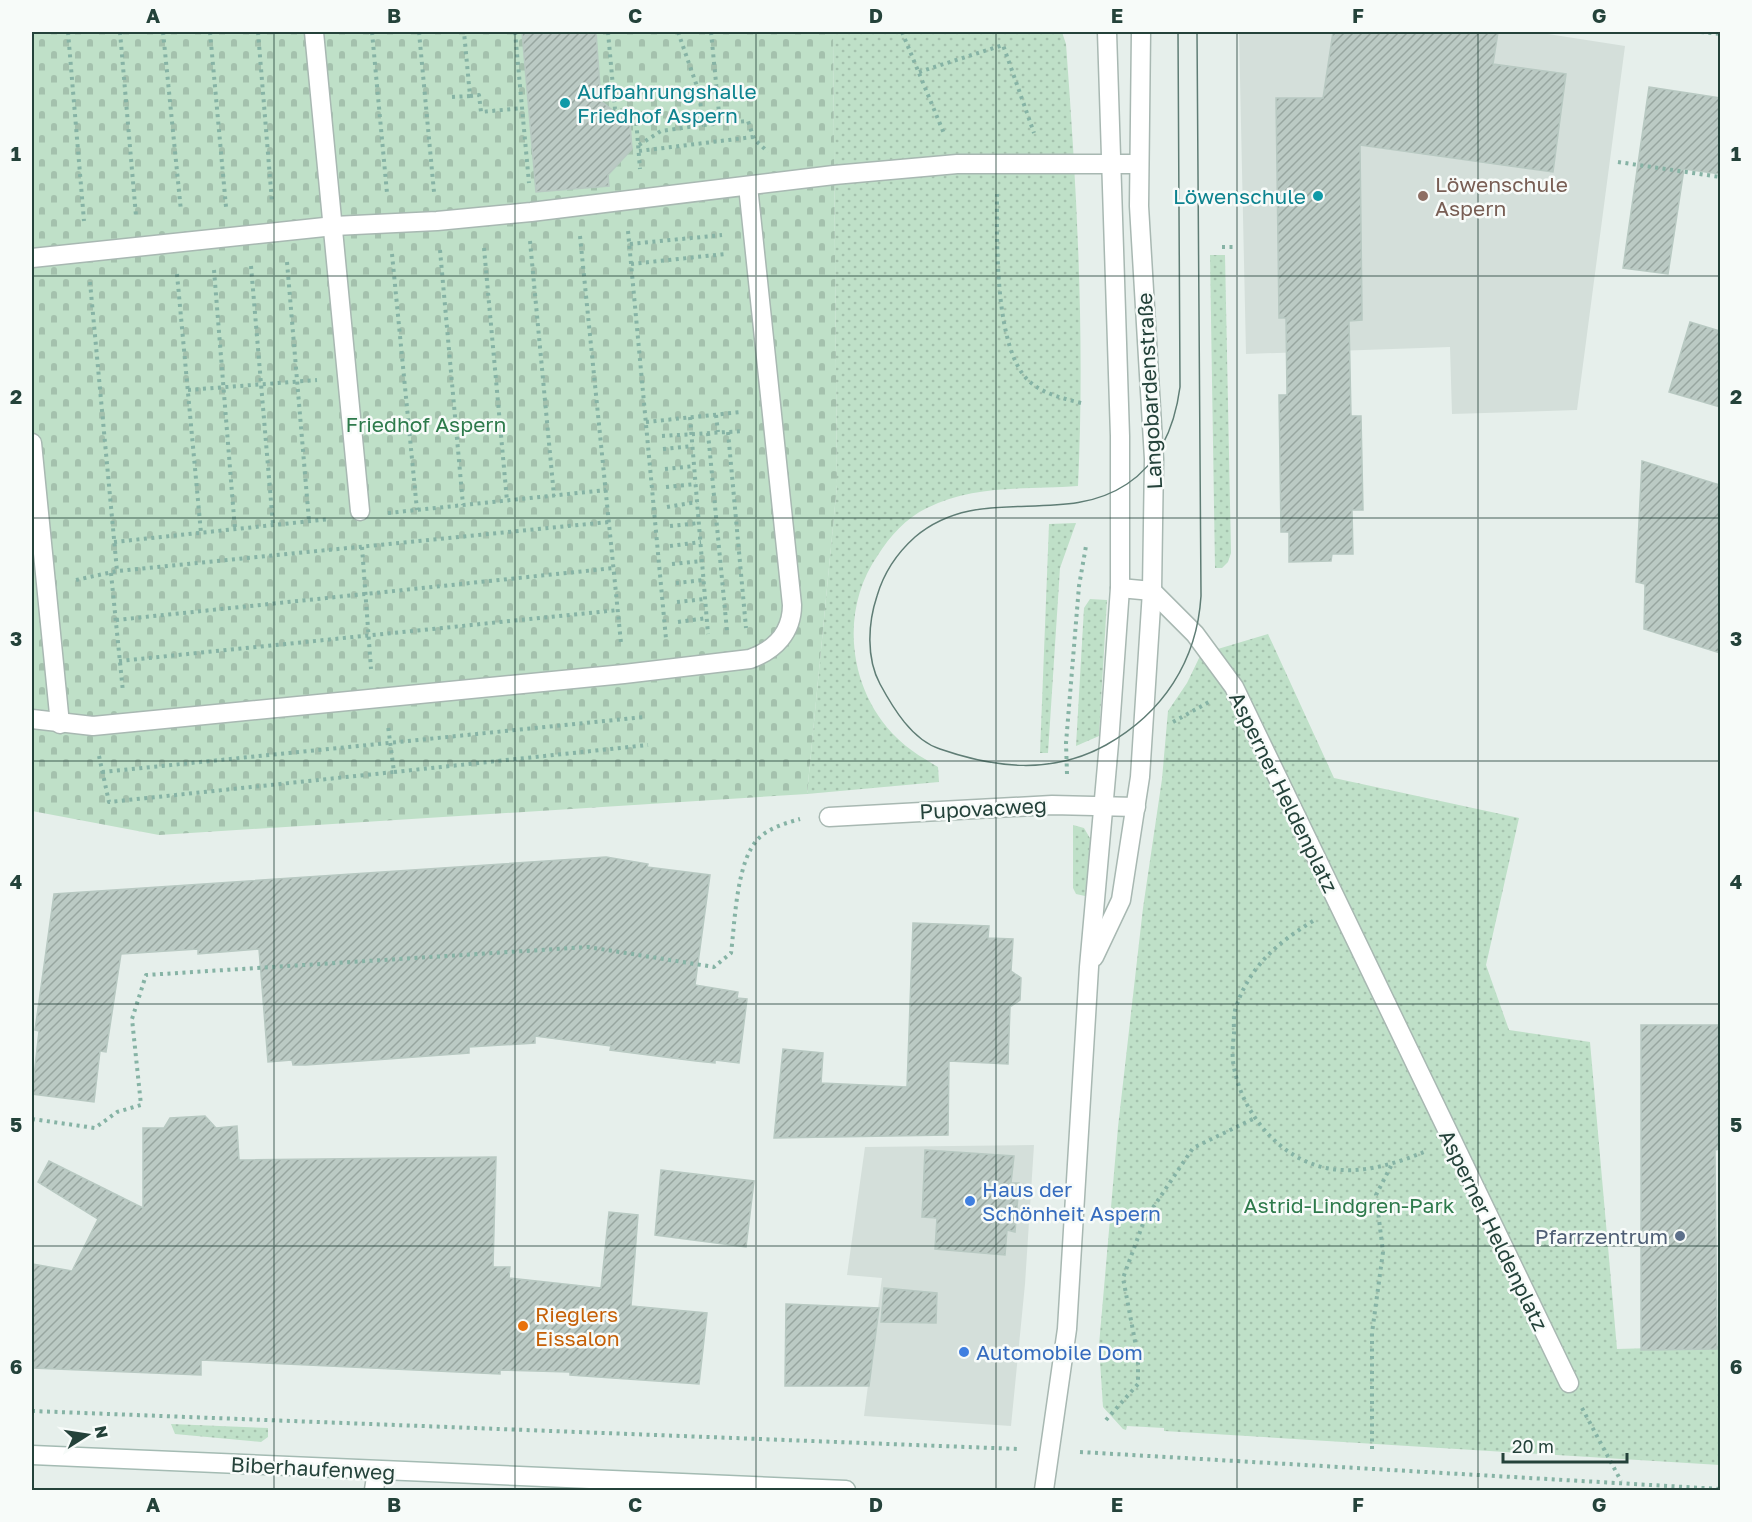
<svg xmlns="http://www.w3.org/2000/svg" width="1752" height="1522" font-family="'Golos Text',sans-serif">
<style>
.built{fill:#d4dfda}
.green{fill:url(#green-dots)}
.cemetery{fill:url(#cemetery-stones)}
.building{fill:url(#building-hatch);stroke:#b8c9c2;stroke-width:1.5}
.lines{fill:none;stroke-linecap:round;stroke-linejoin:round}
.service-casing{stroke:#a8b8b2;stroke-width:21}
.minor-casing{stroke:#a8b8b2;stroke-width:21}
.tertiary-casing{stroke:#a8b8b2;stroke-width:21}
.secondary-casing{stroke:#a4bbb3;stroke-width:21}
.path{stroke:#86b3a5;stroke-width:4;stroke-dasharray:3 4.5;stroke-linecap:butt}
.service{stroke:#fff;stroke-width:18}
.minor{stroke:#fff;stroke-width:18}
.tertiary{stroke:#fff;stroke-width:18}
.secondary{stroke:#fff;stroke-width:18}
.tram{stroke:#5f7d75;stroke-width:1.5}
.grid{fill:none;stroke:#24423a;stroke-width:1.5;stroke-opacity:0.55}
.culture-dot{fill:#0f9aa8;stroke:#f7fbf9;stroke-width:2}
.education-dot{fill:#8d6e63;stroke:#f7fbf9;stroke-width:2}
.shop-dot{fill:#3f7fe0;stroke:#f7fbf9;stroke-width:2}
.service-dot{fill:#5c6f8a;stroke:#f7fbf9;stroke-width:2}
.food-dot{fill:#e8710a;stroke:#f7fbf9;stroke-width:2}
.labels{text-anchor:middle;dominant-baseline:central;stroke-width:5;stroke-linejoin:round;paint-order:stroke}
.culture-label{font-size:21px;fill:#0d838f;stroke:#f7fbf9;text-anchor:start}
.education-label{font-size:21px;fill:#785e54;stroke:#f7fbf9;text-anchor:start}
.street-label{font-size:21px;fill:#24423a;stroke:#f7fbf9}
.park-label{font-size:21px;fill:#2d7a4b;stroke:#f7fbf9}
.shop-label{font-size:21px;fill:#366cbe;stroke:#f7fbf9;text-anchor:start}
.service-label{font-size:21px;fill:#4e5e75;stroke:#f7fbf9;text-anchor:end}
.food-label{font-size:21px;fill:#c56008;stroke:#f7fbf9;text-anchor:start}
.neatline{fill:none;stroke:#24423a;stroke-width:2}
.grid-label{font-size:20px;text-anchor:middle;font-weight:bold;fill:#24423a}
</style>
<defs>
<pattern id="green-dots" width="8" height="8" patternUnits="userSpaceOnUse" patternTransform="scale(1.5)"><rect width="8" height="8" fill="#bfe0c8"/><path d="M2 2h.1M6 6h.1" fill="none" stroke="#a4c1ad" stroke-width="1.8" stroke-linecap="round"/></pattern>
<pattern id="cemetery-stones" width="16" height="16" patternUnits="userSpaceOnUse" patternTransform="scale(1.5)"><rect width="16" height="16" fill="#bfe0c8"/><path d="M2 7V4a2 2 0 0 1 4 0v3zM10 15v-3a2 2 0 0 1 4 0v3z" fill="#a4c1ad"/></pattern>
<pattern id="building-hatch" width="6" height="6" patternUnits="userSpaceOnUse" patternTransform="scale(1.5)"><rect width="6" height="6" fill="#bbcac4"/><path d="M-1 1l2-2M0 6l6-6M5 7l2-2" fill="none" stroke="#98a6a0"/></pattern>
</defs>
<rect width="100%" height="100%" fill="#e6efeb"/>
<!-- built -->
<g class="built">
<path d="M 1239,32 L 1535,32 L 1625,46 L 1577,410 L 1452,414 L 1450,347 L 1246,354 Z"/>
<path d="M 1034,1145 L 1025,1284 L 1011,1426 L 864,1416 L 882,1278 L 847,1275 L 865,1147 Z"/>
</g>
<!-- green -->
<g class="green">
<path d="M 833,32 L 1062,32 L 1066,44 C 1077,191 1085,339 1078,486 C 1026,490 975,484 927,508 C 906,518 890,536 878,555 C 839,610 848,691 897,738 C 909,750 923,758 938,767 L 939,782 L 807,794 L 837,485 Z"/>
<path d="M 1210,255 L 1225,255 L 1231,553 L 1228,562 L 1222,568 L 1215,568 Z"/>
<path d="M 1076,523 L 1060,568 L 1048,753 L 1040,753 L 1049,524 Z"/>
<path d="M 1090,599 L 1107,600 L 1099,736 L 1076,746 L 1084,608 Z"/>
<path d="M 1268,634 L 1334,778 L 1519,818 L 1486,965 L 1509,1030 L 1590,1042 L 1617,1349 L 1720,1346 L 1720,1465 L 1164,1431 L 1164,1428 L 1127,1426 L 1126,1430 L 1123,1429 L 1103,1407 L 1099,1345 L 1118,1127 L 1143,908 L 1162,779 L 1168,711 L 1187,683 L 1201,654 Z"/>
<path d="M 1073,825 L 1084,828 L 1091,840 L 1085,896 L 1076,894 L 1073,888 Z"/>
<path d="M 171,1424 L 268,1428 L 268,1437 L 261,1442 L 175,1434 Z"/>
</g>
<!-- cemetery -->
<path class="cemetery" d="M 32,32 L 833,32 L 837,485 L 807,794 L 159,835 L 32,811 Z"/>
<!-- building -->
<g class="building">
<path d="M 522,32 L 596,32 L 601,101 L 630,124 L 632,149 L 608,175 L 609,186 L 536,192 Z"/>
<path d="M 1333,32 L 1498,32 L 1493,64 L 1566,74 L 1553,172 L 1360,145 L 1362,314 L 1362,320 L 1349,321 L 1351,416 L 1361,416 L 1363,510 L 1352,510 L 1353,554 L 1332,554 L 1331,561 L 1289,562 L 1289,532 L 1281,532 L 1279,395 L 1287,395 L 1286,318 L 1279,318 L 1276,98 L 1323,98 Z"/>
<path d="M 1649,87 L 1720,98 L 1720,174 L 1684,169 L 1668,274 L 1623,268 Z"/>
<path d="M 1690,322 L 1720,331 L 1720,407 L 1669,392 Z"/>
<path d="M 1642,461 L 1720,485 L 1720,653 L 1644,629 L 1645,584 L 1636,582 Z"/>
<path d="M 606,857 L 648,864 L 647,867 L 710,875 L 695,985 L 738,992 L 737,998 L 747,999 L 739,1063 L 715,1060 L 715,1063 L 696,1061 L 610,1050 L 611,1046 L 535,1036 L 535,1043 L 469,1047 L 469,1053 L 306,1065 L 293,1065 L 292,1060 L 268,1062 L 259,949 L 198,954 L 198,949 L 121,954 L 106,1052 L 100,1051 L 94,1102 L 32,1094 L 39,1031 L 35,1030 L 54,894 Z"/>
<path d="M 913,923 L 989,926 L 988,938 L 1013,939 L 1011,971 L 1021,978 L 1020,1000 L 1010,1007 L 1008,1064 L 949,1061 L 948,1135 L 774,1138 L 783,1049 L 823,1053 L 821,1083 L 907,1087 Z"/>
<path d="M 1641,1025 L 1720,1025 L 1720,1149 L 1715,1150 L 1717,1349 L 1641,1350 Z"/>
<path d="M 205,1116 L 216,1128 L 237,1126 L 239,1160 L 496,1157 L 493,1267 L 510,1267 L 509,1278 L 601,1288 L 609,1212 L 638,1215 L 631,1306 L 707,1313 L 699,1384 L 570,1375 L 570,1372 L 500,1370 L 500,1374 L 201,1360 L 201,1375 L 32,1368 L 32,1264 L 72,1271 L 98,1219 L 38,1182 L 49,1161 L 143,1208 L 143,1128 L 164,1128 L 170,1118 Z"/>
<path d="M 925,1150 L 1014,1156 L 1011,1183 L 1019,1183 L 1015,1232 L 1007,1230 L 1005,1255 L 935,1249 L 937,1218 L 922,1217 Z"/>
<path d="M 661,1170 L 754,1181 L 746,1247 L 655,1235 Z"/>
<path d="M 884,1288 L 937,1293 L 936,1323 L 881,1322 Z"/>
<path d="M 786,1304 L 879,1308 L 869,1386 L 785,1386 Z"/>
</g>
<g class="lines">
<defs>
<g id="service">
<path d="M 314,32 L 360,511"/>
<path d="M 32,258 L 334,226 L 437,221 L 531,212 L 834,175 L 957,164 L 1139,164"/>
<path d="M 32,443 L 60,724"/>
<path d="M 32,719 L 93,726 L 624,674 L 750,659 C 775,650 792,632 792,605 L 748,186"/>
<path d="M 374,1490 L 377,1471"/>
</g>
<g id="minor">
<path d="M 1120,588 L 1152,591 L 1195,634 L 1234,687 L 1569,1383"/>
<path d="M 829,817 L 1052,805 L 1136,807"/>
</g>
<g id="tertiary">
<path d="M 1094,957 L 1121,900 L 1140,777 L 1152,591 L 1154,459 L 1139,206 L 1141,32"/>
<path d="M 1044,1490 L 1067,1329 L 1089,967 L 1109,743 L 1120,588 L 1120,436 L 1107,32"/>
</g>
<path id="secondary" d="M 32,1455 L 846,1490"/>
</defs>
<!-- service casing -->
<use href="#service" class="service-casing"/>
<!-- minor casing -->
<use href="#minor" class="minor-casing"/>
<!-- tertiary casing -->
<use href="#tertiary" class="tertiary-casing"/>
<!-- secondary casing -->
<use href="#secondary" class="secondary-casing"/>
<!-- path -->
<g class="path">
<path d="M 68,32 L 84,221"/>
<path d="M 120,32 L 136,216"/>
<path d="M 163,32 L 181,211"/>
<path d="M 210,32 L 226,207"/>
<path d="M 258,32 L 272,202"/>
<path d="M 372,32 L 387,193"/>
<path d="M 419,32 L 434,192"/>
<path d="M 515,32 L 529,183"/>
<path d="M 608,32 L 615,109 L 627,112 L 636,119 L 640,169"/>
<path d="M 678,32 L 699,92 L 703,125 L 748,121 L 754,139 L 768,152"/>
<path d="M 711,32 L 720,123"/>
<path d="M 902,32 L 945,136"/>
<path d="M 1701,32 L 1720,34"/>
<path d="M 919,72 L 1003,45 L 1034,133"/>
<path d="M 470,96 L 479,95 L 481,112 L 522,108"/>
<path d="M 452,97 L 470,96 L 464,32"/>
<path d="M 639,145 L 661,131 L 703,125"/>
<path d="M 639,151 L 753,137"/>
<path d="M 1618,162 L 1720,177"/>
<path d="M 997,194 C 997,240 994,351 1030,382 C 1045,395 1066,399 1085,404"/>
<path d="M 628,231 L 666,639"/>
<path d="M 580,236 L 621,643"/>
<path d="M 530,241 L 554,496"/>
<path d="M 630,244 L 722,235"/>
<path d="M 1222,247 L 1233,247"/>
<path d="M 484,248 L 507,501"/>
<path d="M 440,250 L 463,505"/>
<path d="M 392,254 L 417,510"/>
<path d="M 287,262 L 309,521"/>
<path d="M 631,264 L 725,254"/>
<path d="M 251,266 L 273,525"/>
<path d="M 214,270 L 235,530"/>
<path d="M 177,274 L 201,533"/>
<path d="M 90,282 L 117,571"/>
<path d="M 188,390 L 317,380"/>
<path d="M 716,415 L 718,432"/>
<path d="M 690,417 L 708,634"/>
<path d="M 646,422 L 741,412"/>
<path d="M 728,432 L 746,628"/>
<path d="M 708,433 L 727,631"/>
<path d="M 662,436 L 744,431"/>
<path d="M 663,449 L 693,446"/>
<path d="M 665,469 L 694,466"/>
<path d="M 666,487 L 696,484"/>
<path d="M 667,507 L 697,502"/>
<path d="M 388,513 L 606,490"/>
<path d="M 670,526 L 699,523"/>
<path d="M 114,542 L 330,519"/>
<path d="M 670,546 L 701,542"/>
<path d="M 362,547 L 371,669"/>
<path d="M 672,564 L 702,561"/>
<path d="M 111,573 L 123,692"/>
<path d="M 76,580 L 117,571 L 609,522"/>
<path d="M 676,583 L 704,580"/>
<path d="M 677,602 L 705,599"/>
<path d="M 116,620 L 614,568"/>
<path d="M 678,622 L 707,618"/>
<path d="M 119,661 L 618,610"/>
<path d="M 1173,722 L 1209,702"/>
<path d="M 99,756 L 109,802 L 394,772 L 388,726"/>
<path d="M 102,772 L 644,717"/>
<path d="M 394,772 L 648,745"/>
<path d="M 1067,774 L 1066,743 L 1079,586 L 1086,546"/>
<path d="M 1313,921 C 1277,943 1250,966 1236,1007 C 1233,1015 1234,1026 1234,1034 C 1233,1043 1232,1053 1233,1061 C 1239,1110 1278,1158 1326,1168 C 1359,1175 1395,1164 1424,1152"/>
<path d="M 32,1119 L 95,1128 L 117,1112 L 141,1105 L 132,1019 L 146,975 L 588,947 L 714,967 L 731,953 C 735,923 736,860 759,838 C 769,828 786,823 800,819"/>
<path d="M 1582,1408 L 1621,1481"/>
<path d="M 32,1411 L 1019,1449"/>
<path d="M 1106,1420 L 1138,1384 L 1138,1357 L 1123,1278 L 1144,1221 L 1193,1148 L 1255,1118"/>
<path d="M 1372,1449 L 1372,1333 L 1383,1252 L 1376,1195 L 1392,1164"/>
<path d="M 1080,1452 L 1720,1489"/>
</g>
<!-- service -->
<use href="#service" class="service"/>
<!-- minor -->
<use href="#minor" class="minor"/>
<!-- tertiary -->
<use href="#tertiary" class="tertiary"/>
<!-- secondary -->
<use href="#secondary" class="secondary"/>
<!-- tram -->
<path class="tram" d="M 1178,32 L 1180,387 C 1175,425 1160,462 1127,484 C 1061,528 980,482 915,537 C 896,554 884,572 877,596 C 868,623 866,658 880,684 C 893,708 912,740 940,749 C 995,768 1052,775 1106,745 C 1163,713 1197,661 1201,596 L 1197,32"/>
</g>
<!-- grid -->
<path class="grid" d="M 274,32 L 274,1490M 515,32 L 515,1490M 756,32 L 756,1490M 996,32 L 996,1490M 1237,32 L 1237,1490M 1478,32 L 1478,1490M 32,276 L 1720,276M 32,518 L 1720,518M 32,761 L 1720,761M 32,1004 L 1720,1004M 32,1246 L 1720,1246"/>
<!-- markers -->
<g class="culture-dot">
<circle cx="565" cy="103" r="6"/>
<circle cx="1318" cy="196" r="6"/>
</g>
<circle class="education-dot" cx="1423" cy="196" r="6"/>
<g class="shop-dot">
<circle cx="970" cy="1201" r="6"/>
<circle cx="964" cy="1352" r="6"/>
</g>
<circle class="service-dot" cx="1680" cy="1236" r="6"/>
<circle class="food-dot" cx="523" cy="1326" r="6"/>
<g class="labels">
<!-- culture labels -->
<g class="culture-label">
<text x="577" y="91">Aufbahrungshalle<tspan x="577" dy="24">Friedhof Aspern</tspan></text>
<text x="1306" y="196" text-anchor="end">Löwenschule</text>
</g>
<!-- education labels -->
<g class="education-label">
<text x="1435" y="184">Löwenschule<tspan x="1435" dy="24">Aspern</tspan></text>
</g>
<!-- street labels -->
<g class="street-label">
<text transform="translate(1149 391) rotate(-93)">Langobardenstraße</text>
<text transform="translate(1284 792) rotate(64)">Asperner Heldenplatz</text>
<text transform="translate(983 808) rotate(-3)">Pupovacweg</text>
<text transform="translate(1494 1230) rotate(64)">Asperner Heldenplatz</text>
<text transform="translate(313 1468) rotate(3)">Biberhaufenweg</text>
</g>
<!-- park labels -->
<g class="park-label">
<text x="426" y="424">Friedhof Aspern</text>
<text x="1349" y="1205">Astrid-Lindgren-Park</text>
</g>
<!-- shop labels -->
<g class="shop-label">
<text x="982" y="1189">Haus der<tspan x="982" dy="24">Schönheit Aspern</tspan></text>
<text x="976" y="1352">Automobile Dom</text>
</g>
<!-- service labels -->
<g class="service-label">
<text x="1668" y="1236">Pfarrzentrum</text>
</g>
<!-- food labels -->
<g class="food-label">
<text x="535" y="1314">Rieglers<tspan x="535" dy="24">Eissalon</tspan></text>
</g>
</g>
<!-- border -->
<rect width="1752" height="1522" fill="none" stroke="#f7fbf9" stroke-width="66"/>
<!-- north arrow -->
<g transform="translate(87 1435) rotate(78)" stroke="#f7fbf9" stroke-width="4.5" paint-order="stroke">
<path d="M0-4.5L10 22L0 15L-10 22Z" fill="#24423a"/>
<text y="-9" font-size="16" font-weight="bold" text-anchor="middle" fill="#24423a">N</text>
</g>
<!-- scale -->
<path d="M1503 1453v9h124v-9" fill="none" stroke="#24423a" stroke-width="3"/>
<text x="1512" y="1453" font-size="18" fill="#24423a" stroke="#f7fbf9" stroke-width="4.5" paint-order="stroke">20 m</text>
<rect x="33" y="33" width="1686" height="1456" class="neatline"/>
<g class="grid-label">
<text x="153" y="23">A</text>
<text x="394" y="23">B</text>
<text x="635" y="23">C</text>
<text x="876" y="23">D</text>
<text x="1117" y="23">E</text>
<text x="1358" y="23">F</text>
<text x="1599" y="23">G</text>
<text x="16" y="161">1</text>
<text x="1736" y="161">1</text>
<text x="16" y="404">2</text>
<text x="1736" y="404">2</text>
<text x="16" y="646">3</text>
<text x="1736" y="646">3</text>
<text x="16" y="889">4</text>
<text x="1736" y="889">4</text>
<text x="16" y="1132">5</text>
<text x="1736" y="1132">5</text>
<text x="16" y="1374">6</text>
<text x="1736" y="1374">6</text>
<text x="153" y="1512">A</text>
<text x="394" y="1512">B</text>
<text x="635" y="1512">C</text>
<text x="876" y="1512">D</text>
<text x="1117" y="1512">E</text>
<text x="1358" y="1512">F</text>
<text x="1599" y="1512">G</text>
</g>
</svg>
